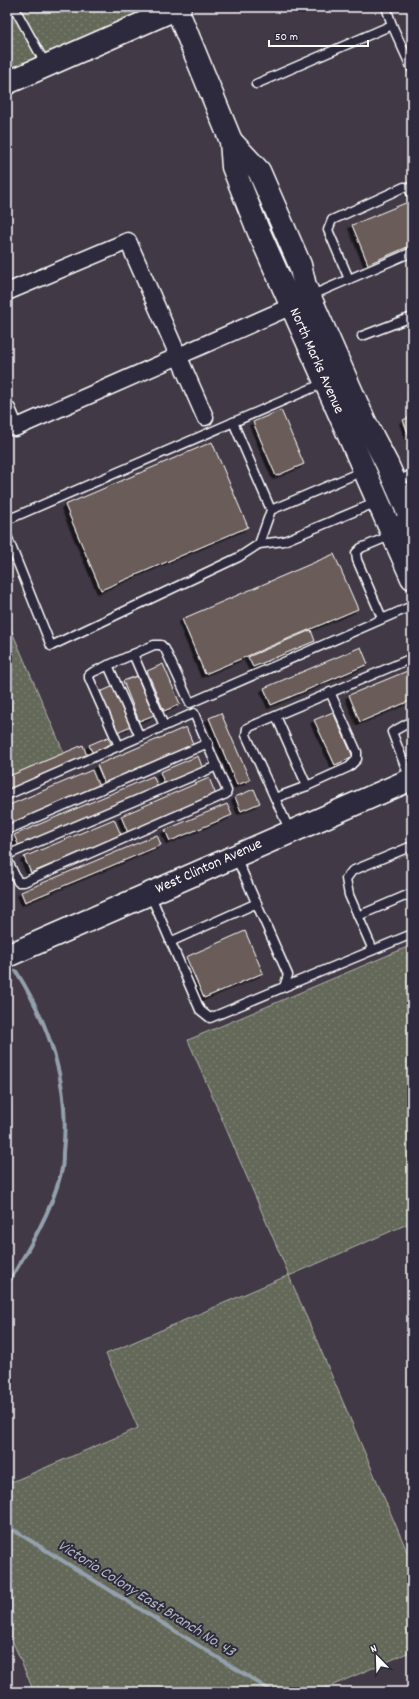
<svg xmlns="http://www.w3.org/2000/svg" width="419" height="1699" font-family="Dekko,sans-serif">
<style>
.grass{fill:url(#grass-dots);stroke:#b2b3ac}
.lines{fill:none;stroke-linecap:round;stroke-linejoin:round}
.stream{stroke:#94a1ad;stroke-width:4}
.building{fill:#6a5c58;stroke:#fff;filter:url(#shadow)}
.lane-casing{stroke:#fff;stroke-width:11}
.street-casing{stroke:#fff;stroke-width:19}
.secondary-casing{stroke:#fff;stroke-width:25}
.lane{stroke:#2f2a3d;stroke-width:8}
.street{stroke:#2f2a3d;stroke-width:16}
.secondary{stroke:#2f2a3d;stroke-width:22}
.labels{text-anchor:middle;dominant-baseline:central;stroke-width:4;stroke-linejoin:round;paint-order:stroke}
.street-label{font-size:15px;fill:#fff;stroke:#2f2a3d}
.water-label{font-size:16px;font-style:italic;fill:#aeb9c1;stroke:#2f2a3d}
</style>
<defs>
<pattern id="grass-dots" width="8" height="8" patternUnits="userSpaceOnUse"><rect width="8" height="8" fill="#646759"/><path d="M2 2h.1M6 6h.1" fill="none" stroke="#7b7e72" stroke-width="1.8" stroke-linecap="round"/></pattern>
<filter id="shadow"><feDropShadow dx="-3.5" dy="3.5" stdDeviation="0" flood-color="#0009"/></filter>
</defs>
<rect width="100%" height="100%" fill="#413945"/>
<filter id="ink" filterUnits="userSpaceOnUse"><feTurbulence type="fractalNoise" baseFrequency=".025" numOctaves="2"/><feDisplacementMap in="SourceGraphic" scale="8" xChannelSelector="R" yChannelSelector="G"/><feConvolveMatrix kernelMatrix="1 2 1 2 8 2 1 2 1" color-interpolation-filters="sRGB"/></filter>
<g filter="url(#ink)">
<!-- grass -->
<g class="grass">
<path d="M 7,7 L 156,7 L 7,71 Z"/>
<path d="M 7,620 L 64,753 L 7,777 Z"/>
<path d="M 412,945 L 412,1222 L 289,1276 L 412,1563 L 412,1651 L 317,1692 L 34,1692 L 7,1628 L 7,1484 L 138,1428 L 106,1354 L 289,1275 L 188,1040 Z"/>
</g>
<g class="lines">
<!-- stream -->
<g class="stream">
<path d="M 7,1285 C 28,1250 51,1213 61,1173 C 63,1167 63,1159 63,1152 C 71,1088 50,1025 16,971"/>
<path d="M 7,1526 L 273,1692"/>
</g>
</g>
<!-- building -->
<g class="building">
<path d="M 408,202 L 412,212 L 412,245 L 368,264 L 352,225 Z"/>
<path d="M 281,410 L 304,464 L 276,476 L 253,422 Z"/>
<path d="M 412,416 L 412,443 L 403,420 Z"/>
<path d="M 212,442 L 248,527 L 101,590 L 65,505 Z"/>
<path d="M 334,554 L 358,609 L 205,674 L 182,619 Z"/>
<path d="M 311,630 L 315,641 L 253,667 L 248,657 Z"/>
<path d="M 361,647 L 368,664 L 271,705 L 264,688 Z"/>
<path d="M 163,664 L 180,704 L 164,711 L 147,671 Z"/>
<path d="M 412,669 L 412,700 L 360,722 L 349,695 Z"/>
<path d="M 137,676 L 154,715 L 139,721 L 123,681 Z"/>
<path d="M 114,686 L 131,726 L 117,732 L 100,692 Z"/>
<path d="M 333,712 L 353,757 L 335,765 L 314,720 Z"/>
<path d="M 221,713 L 250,780 L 237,785 L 209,718 Z"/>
<path d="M 186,727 L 194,746 L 105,784 L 97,765 Z"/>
<path d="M 108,737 L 112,746 L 93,754 L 89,745 Z"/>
<path d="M 83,745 L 87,756 L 7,790 L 7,777 Z"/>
<path d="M 198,756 L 203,769 L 165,785 L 160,772 Z"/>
<path d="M 92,770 L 99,787 L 9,824 L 7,819 L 7,806 Z"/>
<path d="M 153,776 L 158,787 L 19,846 L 14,835 Z"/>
<path d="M 209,778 L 216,795 L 128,833 L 121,816 Z"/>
<path d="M 254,789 L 260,803 L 241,811 L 235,797 Z"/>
<path d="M 227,804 L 232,815 L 170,841 L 165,830 Z"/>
<path d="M 114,819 L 121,835 L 31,873 L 24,857 Z"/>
<path d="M 157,835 L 161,845 L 25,902 L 21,892 Z"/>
<path d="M 245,931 L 263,973 L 204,998 L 186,957 Z"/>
</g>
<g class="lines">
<defs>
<g id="lane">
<path d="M 14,7 L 46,65"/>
<path d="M 386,7 L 392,25"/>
<path d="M 256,84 L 392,25 L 412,69"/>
<path d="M 349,279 L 328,230 L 332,220 L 404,187 L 409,188 L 412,195"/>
<path d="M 310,296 L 412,252"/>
<path d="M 362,336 L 412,317"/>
<path d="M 233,422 L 271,510"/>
<path d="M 363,471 L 271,510 L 259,544 L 284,541 L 377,502"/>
<path d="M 396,482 L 412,474"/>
<path d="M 7,520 L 324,383"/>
<path d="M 397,520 L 400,526 L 412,537"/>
<path d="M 7,536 L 51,646 L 239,557 L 259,544"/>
<path d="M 382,618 L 357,560 L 356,553 L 361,548 L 392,535"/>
<path d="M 133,654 L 164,726"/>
<path d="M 108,665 L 140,737"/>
<path d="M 119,746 L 89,678 L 89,675 L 93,672 L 154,645 L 161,645 L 165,649 L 190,703 L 412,606"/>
<path d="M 410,779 L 392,732 L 412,721"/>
<path d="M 307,786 L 349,767 L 357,759 L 357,752 L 330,692"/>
<path d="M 7,795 L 194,713 L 227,791 L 226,794 L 24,882 L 18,882 L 7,859"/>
<path d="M 275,798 L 307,786 L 276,716"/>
<path d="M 7,830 L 208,743"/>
<path d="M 290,831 L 246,735 L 247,728 L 412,658"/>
<path d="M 7,855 L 217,766"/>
<path d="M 150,894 L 200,1010 L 210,1018 L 284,987 L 288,975 L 236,857"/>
<path d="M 358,916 L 412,893"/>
<path d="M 170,942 L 257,903"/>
<path d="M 373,950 L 349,895 L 346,879 L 352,871 L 412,846"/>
<path d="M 284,987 L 412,934"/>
</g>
<g id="street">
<path d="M 7,292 L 128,241 L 205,417"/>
<path d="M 7,409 L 15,428 L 292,306"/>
</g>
<g id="secondary">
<path d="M 176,7 L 231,141 L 233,167 L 258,230 L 412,578"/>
<path d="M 7,83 L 180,7"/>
<path d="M 231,141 L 259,171 L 300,265 L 305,286 L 365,422 L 387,464 L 412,521"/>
<path d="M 7,956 L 412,779"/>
</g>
</defs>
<!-- lane casing -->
<use href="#lane" class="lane-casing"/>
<!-- street casing -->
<use href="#street" class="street-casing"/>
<!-- secondary casing -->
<use href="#secondary" class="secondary-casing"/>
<!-- lane -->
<use href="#lane" class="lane"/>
<!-- street -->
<use href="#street" class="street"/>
<!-- secondary -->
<use href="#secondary" class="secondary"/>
</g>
</g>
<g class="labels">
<!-- street labels -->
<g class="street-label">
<text transform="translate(316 361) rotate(66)">North Marks Avenue</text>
<text transform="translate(209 867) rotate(-24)">West Clinton Avenue</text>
</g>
<!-- water labels -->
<g class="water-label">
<text transform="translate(146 1599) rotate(32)">Victoria Colony East Branch No. 43</text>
</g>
</g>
<!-- margin -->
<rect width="419" height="1699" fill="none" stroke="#2f2a3d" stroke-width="24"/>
<rect x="12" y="12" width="395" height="1675" fill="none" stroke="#fff" stroke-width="1.5" filter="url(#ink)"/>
<!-- north arrow -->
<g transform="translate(377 1657) rotate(337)" stroke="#2f2a3d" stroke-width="3" paint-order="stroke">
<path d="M0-3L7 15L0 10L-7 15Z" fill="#ffffff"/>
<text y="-6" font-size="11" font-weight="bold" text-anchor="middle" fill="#ffffff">N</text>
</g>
<!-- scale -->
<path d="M269 40v6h99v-6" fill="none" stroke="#ffffff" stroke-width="2"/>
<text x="275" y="40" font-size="12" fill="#ffffff" stroke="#2f2a3d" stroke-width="3" paint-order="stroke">50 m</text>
</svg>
